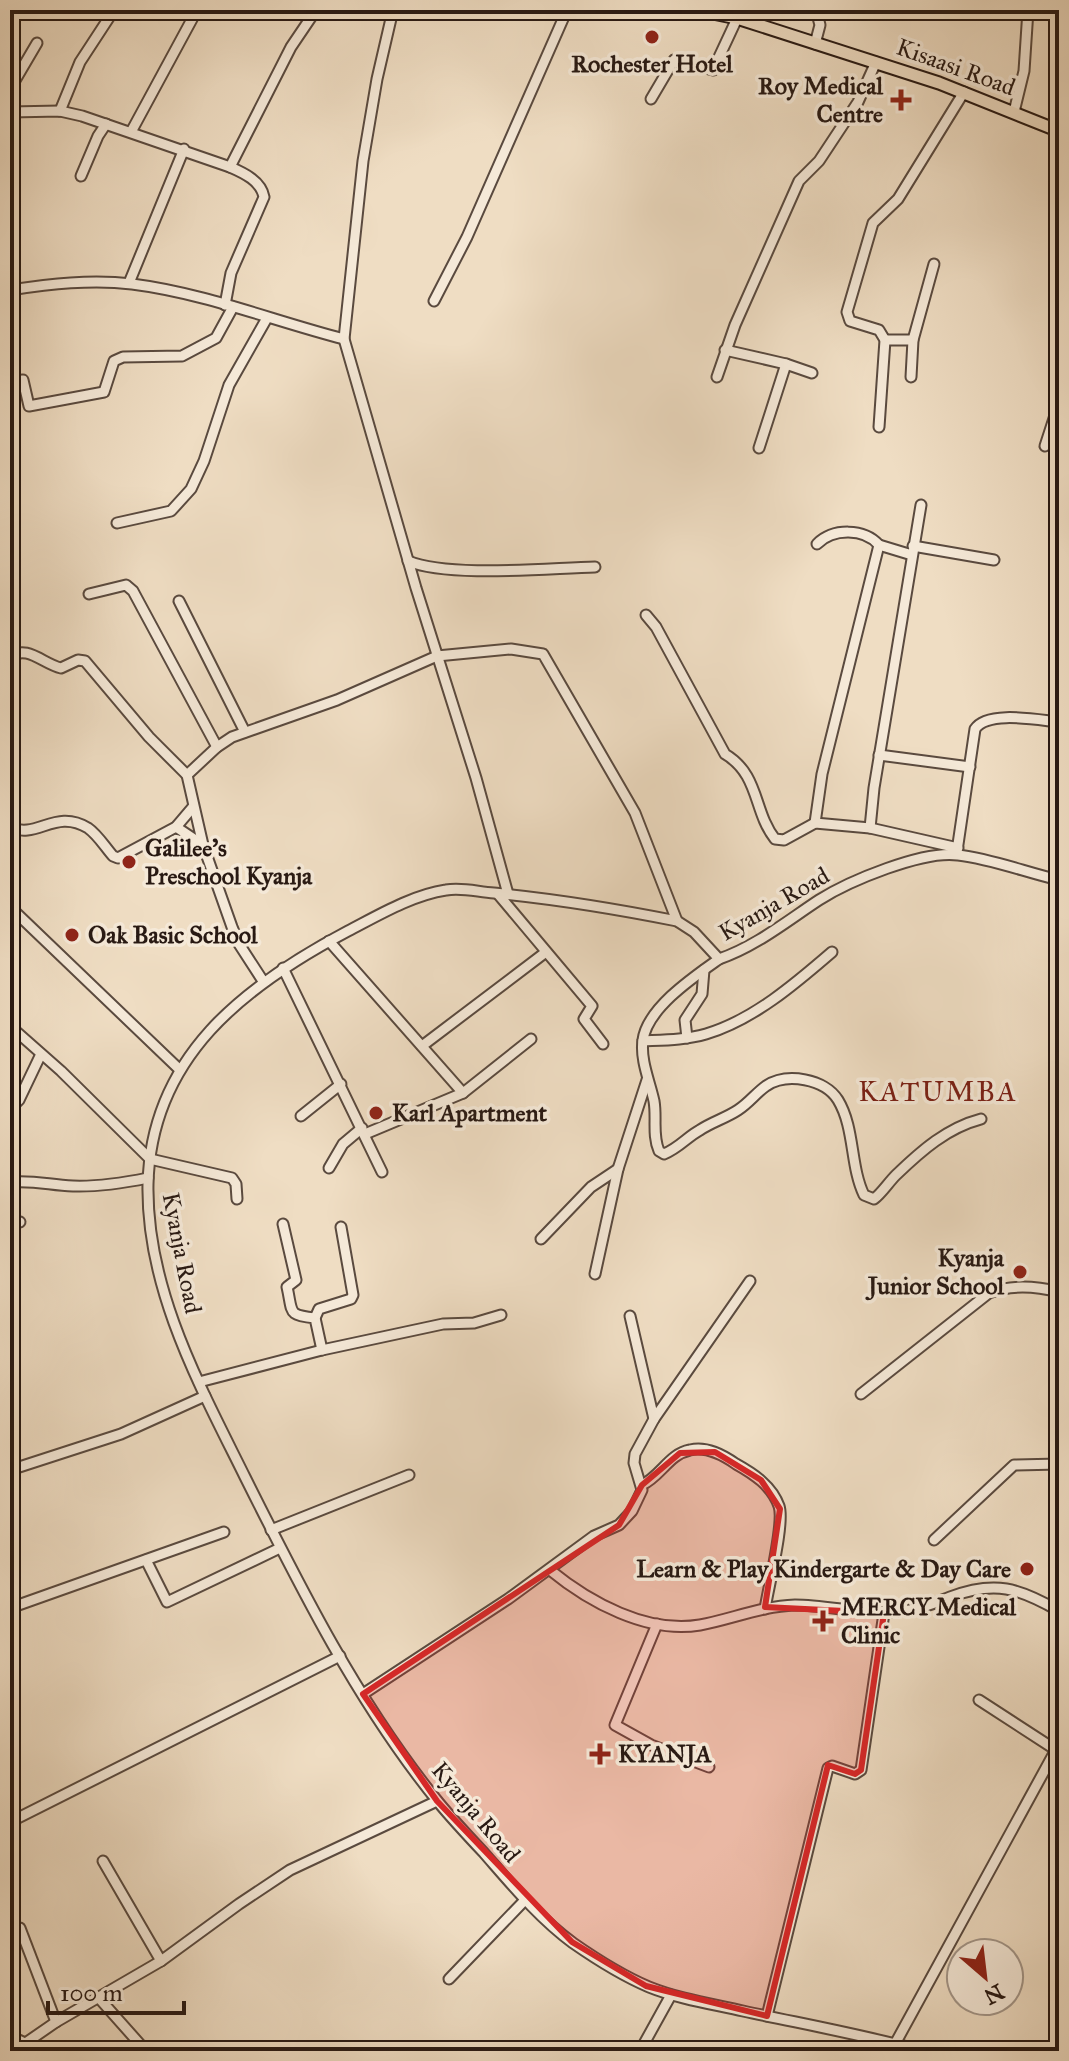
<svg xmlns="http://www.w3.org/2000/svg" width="1069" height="2061" font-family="'IM FELL Great Primer',serif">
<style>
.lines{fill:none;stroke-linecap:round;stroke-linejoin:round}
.minor-casing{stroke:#5a4a3f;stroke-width:13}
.major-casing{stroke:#281913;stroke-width:15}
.minor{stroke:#f5e9d8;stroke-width:9}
.major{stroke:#efddc3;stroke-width:11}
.marked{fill:#d62828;fill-opacity:0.2;stroke:#d62828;stroke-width:6;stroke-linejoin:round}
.poi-dot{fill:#8f2418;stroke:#f5e9d8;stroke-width:3}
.labels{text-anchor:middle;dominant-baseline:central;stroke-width:7;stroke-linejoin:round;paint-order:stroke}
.poi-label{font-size:24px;font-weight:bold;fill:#281913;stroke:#f5e9d8;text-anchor:start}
.street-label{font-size:24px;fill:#281913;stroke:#f5e9d8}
.quarter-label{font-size:28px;letter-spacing:2px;fill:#7a1f14;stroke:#f5e9d8}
</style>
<rect width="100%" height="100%" fill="#efddc3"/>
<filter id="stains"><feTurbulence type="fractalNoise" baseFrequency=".0025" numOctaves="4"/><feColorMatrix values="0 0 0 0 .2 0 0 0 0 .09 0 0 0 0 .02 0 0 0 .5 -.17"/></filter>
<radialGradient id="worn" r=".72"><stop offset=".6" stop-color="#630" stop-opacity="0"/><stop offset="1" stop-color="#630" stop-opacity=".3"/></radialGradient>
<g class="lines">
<defs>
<g id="minor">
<path d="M 393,10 L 377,79 L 363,161 L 344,339 L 416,588 L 476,778 L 508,894"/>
<path d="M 815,44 L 820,25 L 816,10"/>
<path d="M 10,89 L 37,43"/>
<path d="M 651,99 L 674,60 L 713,70 L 741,10"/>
<path d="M 60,111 L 80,62 L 114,10"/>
<path d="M 10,112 L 60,111 L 82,116 L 230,167 L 291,47 L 316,10"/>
<path d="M 1014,112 L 1024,71 L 1028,10"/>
<path d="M 131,132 L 197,10"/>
<path d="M 81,176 L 98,136 L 106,124"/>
<path d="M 129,283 L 184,149"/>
<path d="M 10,290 C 50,284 91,279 132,284 C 204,293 274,321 344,339"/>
<path d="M 434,301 L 467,237 L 567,10"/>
<path d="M 225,305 L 231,273 L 264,197 C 261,181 244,173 230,167"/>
<path d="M 885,340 L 913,340"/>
<path d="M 725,350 L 786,364 L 812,373"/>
<path d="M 717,377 L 735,325 L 799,181 L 819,161 L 858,102 L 876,62"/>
<path d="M 911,377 L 913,340 L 934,264"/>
<path d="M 10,381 L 23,380 L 29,406 L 104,392 L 114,361 L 123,357 L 182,356 L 216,338 L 233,307"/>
<path d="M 879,427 L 885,340 L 879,330 L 850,321 L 847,312 L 873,223 L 898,199 L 964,92"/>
<path d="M 1045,446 L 1059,403"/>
<path d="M 759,448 L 786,364"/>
<path d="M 117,523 L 171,511 L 191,489 L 204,461 L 229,385 L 267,318"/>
<path d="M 879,545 L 912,555"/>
<path d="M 913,546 L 994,560"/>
<path d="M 408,561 C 449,578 548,568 595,567"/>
<path d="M 89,594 L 126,585 L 133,591 L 217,747"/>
<path d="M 179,601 L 245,732"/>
<path d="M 646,615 L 656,627 L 725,754 C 760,775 753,811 775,839 L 784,840 L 815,823 L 870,828 L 958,848"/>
<path d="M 10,657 C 27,644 43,664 61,668 L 78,660 L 85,661 L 149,737 L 187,775"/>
<path d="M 10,682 L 12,684"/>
<path d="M 879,755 L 970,767"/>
<path d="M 815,823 L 822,774 L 879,545 C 864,528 833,528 817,544"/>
<path d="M 10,827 C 37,840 55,808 88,828 C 98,835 105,847 113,856 L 118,858 L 176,827 L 193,807"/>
<path d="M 176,827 L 203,845"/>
<path d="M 870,828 L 874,788 L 921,505"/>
<path d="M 957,851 L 975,729 C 987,710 1038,720 1059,722"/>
<path d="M 498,894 L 592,1006 L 584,1019 L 603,1044"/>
<path d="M 10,907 L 179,1069"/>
<path d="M 329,941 L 463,1093"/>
<path d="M 719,959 C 695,976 647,1008 643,1040 C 640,1060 650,1082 654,1101 C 657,1118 652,1135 659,1151 L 664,1154 C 679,1148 687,1137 700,1130 C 712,1122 726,1118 738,1110 C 749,1103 756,1093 766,1086 C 787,1072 825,1079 838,1100 C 855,1128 850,1166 864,1195 L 874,1199 C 882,1193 888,1183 896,1175 C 922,1150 947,1128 981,1119"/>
<path d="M 283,968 L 382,1172"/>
<path d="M 263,981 L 239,944 L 232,927 L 203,845 L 187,775 L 217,747 L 232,737 L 337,700 L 437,656 L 511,649 L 543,654 L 635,813 L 677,921"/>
<path d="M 10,1026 L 61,1071 L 150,1159 L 232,1178 L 236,1184 L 237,1199"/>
<path d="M 687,1038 L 685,1020 L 702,994 L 704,970"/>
<path d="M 643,1041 C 664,1040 685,1040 706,1034 C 753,1020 795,984 832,952"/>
<path d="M 422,1046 L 546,952"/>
<path d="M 10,1104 L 14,1105 L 19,1100 L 41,1054"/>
<path d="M 301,1116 L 341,1084"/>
<path d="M 365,1134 L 463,1093 L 531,1039"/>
<path d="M 329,1168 L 343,1144 L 362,1128"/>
<path d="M 10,1182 C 36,1180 49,1185 73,1186 C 99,1187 123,1183 148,1178"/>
<path d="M 10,1223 L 20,1222"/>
<path d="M 283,1224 L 296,1280 L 287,1287 C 293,1313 287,1315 315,1318 L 322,1350"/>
<path d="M 541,1239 L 591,1187 L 618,1169"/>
<path d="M 595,1274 L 618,1169 L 647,1080"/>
<path d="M 630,1316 L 654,1419"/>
<path d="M 315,1318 L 319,1309 L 351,1299 L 353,1295 L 341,1227"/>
<path d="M 199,1382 L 322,1350 L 443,1324 L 474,1323 L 501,1315"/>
<path d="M 861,1394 L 989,1293 C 1012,1284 1035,1286 1059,1292"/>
<path d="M 10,1470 L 121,1434 L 205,1396"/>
<path d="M 642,1485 C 661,1476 669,1454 690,1450 C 707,1446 723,1455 736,1464 C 754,1474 772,1486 779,1506 C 785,1523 768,1588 765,1609"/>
<path d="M 271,1530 L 409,1475"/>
<path d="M 934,1540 L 1014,1465 L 1059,1464"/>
<path d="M 146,1560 L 167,1602 L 280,1548"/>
<path d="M 550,1570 C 589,1602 647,1634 700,1625 C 732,1619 762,1606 795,1605 C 833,1605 871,1618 910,1610 C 924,1608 937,1602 950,1597 C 995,1580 1019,1588 1059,1611"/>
<path d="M 10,1608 L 224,1532"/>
<path d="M 657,1624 L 615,1725 L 651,1745 L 709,1767"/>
<path d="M 363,1694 L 508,1599 L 594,1536 L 619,1525 L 632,1511 L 642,1490 L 634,1463 L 635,1454 L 654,1419 L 750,1281"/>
<path d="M 979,1700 L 1056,1750"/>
<path d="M 10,1822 L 340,1656"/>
<path d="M 103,1861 L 161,1961"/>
<path d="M 20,1928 L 56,2022"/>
<path d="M 449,1979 L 525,1900"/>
<path d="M 98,1997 L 146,2051"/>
<path d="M 767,2016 L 828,1768 L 832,1766 L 855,1774 L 861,1770 L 884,1613"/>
<path d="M 10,2036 L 25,2043"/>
<path d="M 895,2044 L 1059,1744"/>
<path d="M 14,2051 L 56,2022 L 161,1961 L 239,1904 L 290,1870 L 437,1801"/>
<path d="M 640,2051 L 671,1995"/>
<path d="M 923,2051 C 864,2035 803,2024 743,2011 C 712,2004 679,1999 649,1987 C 623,1976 596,1959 573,1943 C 539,1918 512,1885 484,1853 C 469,1837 453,1820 439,1803 C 359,1705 301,1589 245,1477 C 200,1386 146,1289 148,1184 C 151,1057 244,986 348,931 C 377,916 412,895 446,890 C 462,887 478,892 494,893 C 555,899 617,909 677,921 L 694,932 L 719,959 C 755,947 787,921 819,900 C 849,881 923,850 958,855 C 992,859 1025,872 1059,880"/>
</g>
<path id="major" d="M 698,10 L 737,18 L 939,83 L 1059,131"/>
</defs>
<!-- minor casing -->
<use href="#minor" class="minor-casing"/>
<!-- major casing -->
<use href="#major" class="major-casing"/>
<!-- minor -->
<use href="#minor" class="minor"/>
<!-- major -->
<use href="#major" class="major"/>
</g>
<!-- marked area -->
<path class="marked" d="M 715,1452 L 761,1480 L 780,1509 L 765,1607 L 884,1613 L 861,1770 L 855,1774 L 828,1765 L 767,2016 L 646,1986 L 572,1942 L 437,1801 L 363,1694 L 619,1525 L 642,1485 L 680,1453 Z"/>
<!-- markers -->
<g class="poi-dot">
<circle cx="652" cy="37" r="8"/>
<path d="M897 88h8v8h8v8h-8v8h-8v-8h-8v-8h8z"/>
<circle cx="129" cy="862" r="8"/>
<circle cx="72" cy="935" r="8"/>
<circle cx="376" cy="1113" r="8"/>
<circle cx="1020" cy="1272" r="8"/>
<circle cx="1027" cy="1569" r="8"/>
<path d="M819 1609h8v8h8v8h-8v8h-8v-8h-8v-8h8z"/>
<path d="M596 1742h8v8h8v8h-8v8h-8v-8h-8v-8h8z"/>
</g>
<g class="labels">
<!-- poi labels -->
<g class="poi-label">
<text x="652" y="64" text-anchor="middle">Rochester Hotel</text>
<text x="883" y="86" text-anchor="end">Roy Medical<tspan x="883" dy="28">Centre</tspan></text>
<text x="145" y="848">Galilee's<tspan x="145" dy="28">Preschool Kyanja</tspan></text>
<text x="88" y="935">Oak Basic School</text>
<text x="392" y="1113">Karl Apartment</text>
<text x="1004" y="1258" text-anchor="end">Kyanja<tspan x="1004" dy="28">Junior School</tspan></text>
<text x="1011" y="1569" text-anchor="end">Learn &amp; Play Kindergarte &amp; Day Care</text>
<text x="841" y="1607">MERCY Medical<tspan x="841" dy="28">Clinic</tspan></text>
<text x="618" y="1754">KYANJA</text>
</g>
<!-- street labels -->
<g class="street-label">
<text transform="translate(956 67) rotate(20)">Kisaasi Road</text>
<text transform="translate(774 904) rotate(-30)">Kyanja Road</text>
<text transform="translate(182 1253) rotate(79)">Kyanja Road</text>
<text transform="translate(476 1812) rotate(50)">Kyanja Road</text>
</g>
<!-- quarter labels -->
<g class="quarter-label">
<text x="938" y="1091">KATUMBA</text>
</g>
</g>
<!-- margin -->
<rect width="1069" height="2061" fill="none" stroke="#efddc3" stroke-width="40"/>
<rect x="12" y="12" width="1045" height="2037" fill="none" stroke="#281913" stroke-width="4"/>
<rect x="20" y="20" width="1029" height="2021" fill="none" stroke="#281913" stroke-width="2"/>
<!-- north arrow -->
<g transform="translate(985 1977) rotate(152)"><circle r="38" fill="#f5e9d8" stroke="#a39689" stroke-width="2"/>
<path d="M0-6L14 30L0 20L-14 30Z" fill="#8f2418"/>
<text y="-12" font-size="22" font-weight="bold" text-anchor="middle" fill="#281913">N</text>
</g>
<!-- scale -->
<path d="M48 2001v12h136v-12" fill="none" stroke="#281913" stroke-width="4"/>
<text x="60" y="2001" font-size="24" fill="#281913" stroke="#f5e9d8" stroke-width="6" paint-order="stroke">100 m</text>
<rect width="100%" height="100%" filter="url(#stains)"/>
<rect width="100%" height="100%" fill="url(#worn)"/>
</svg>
